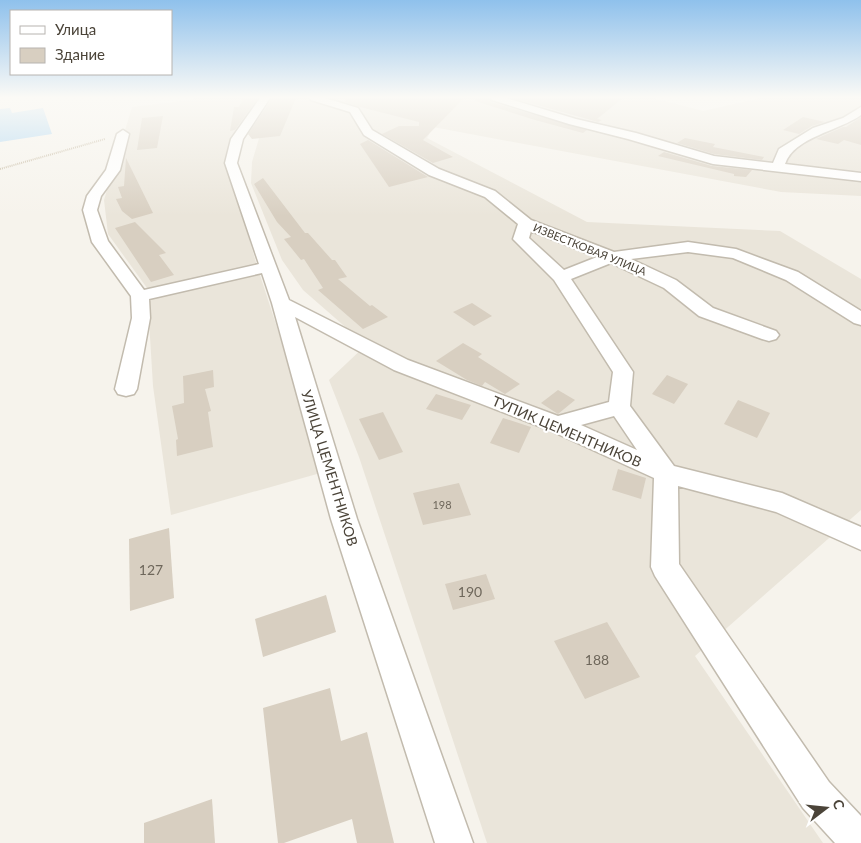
<svg xmlns="http://www.w3.org/2000/svg" width="861" height="843" font-family="Lato,sans-serif">
<style>
.residential{fill:#eae5da}
.water{fill:#a9d4f2}
.building{fill:#d8cfc1}
.lines{fill:none;stroke-linecap:round;stroke-linejoin:round}
.minor-casing{stroke:#c2bbae;stroke-width:3}
.path{stroke:#c4b79f;stroke-width:2;stroke-dasharray:1 1;stroke-linecap:butt}
.minor{fill:#fff;fill-rule:evenodd}
.labels{text-anchor:middle;dominant-baseline:central;stroke-width:4.5;stroke-linejoin:round;paint-order:stroke}
.far-street-label{font-size:11px;fill:#4b4439;stroke:#fff}
.number-label{font-size:11px;fill:#6e675b}
.street-label{font-size:14px;fill:#4b4439;stroke:#fff}
.near-number-label{font-size:14px;fill:#6e675b}
</style>
<rect width="100%" height="100%" fill="#f6f3ec"/>
<!-- residential -->
<g class="residential">
<path d="M 195,98 L 261,98 L 234,138 L 228,165 L 257,266 L 324,472 L 171,515 L 153,386 L 147,288 L 108,234 L 104,200 L 132,107 L 190,100 Z"/>
<path d="M 280,98 L 654,98 L 703,111 L 760,98 L 861,98 L 861,196 L 781,192 L 433,127 L 427,138 L 587,222 L 780,231 L 861,279 L 861,510 L 695,656 L 823,843 L 487,843 L 359,457 L 329,380 L 366,345 L 303,290 L 282,260 L 251,183 L 252,162 L 260,135 Z"/>
</g>
<!-- water -->
<path class="water" d="M 10,108 L 12,113 L 43,108 L 52,134 L 0,142 L 0,109 Z"/>
<!-- building -->
<g class="building">
<path d="M 243,98 L 258,98 L 235,130 L 230,131 L 234,107 L 239,107 Z"/>
<path d="M 272,98 L 296,98 L 280,136 L 252,139 L 248,134 Z"/>
<path d="M 346,98 L 464,98 L 423,140 L 453,157 L 433,163 L 382,134 L 399,126 L 419,126 L 419,122 L 360,107 L 345,102 Z"/>
<path d="M 476,98 L 489,98 L 491,102 L 587,130 L 583,133 L 535,120 L 475,101 Z"/>
<path d="M 512,98 L 623,98 L 597,119 L 602,120 L 598,122 Z"/>
<path d="M 163,116 L 157,148 L 137,150 L 142,118 Z"/>
<path d="M 803,117 L 825,122 L 812,126 L 799,134 L 783,130 Z"/>
<path d="M 861,117 L 861,145 L 844,140 L 838,144 L 816,139 L 843,127 L 846,127 Z"/>
<path d="M 685,138 L 715,144 L 713,147 L 764,157 L 762,160 L 714,154 L 677,143 Z"/>
<path d="M 368,140 L 428,177 L 389,187 L 360,144 Z"/>
<path d="M 664,152 L 712,166 L 752,170 L 746,177 L 734,176 L 734,174 L 658,156 Z"/>
<path d="M 126,158 L 153,213 L 132,219 L 122,211 L 116,199 L 122,198 L 118,187 L 124,186 Z"/>
<path d="M 263,178 L 305,233 L 308,233 L 332,260 L 335,260 L 347,277 L 338,279 L 370,306 L 372,305 L 388,317 L 363,329 L 318,290 L 323,288 L 304,259 L 301,260 L 284,239 L 291,237 L 277,222 L 254,184 Z"/>
<path d="M 135,222 L 166,253 L 159,255 L 174,275 L 151,282 L 115,228 Z"/>
<path d="M 472,303 L 492,316 L 474,326 L 453,312 Z"/>
<path d="M 463,343 L 482,354 L 478,357 L 520,384 L 505,394 L 485,382 L 482,386 L 467,380 L 436,361 Z"/>
<path d="M 213,370 L 214,387 L 205,389 L 211,411 L 208,412 L 213,447 L 177,456 L 176,440 L 178,439 L 172,406 L 184,403 L 183,376 Z"/>
<path d="M 667,375 L 688,384 L 674,404 L 652,394 Z"/>
<path d="M 558,390 L 575,400 L 558,414 L 541,403 Z"/>
<path d="M 436,394 L 471,405 L 462,420 L 426,409 Z"/>
<path d="M 738,400 L 770,413 L 757,438 L 724,424 Z"/>
<path d="M 383,412 L 403,452 L 379,460 L 359,419 Z"/>
<path d="M 503,418 L 531,427 L 519,453 L 490,443 Z"/>
<path d="M 618,469 L 646,478 L 641,499 L 612,490 Z"/>
<path d="M 459,483 L 471,515 L 423,525 L 413,493 Z"/>
<path d="M 169,528 L 174,598 L 130,611 L 129,539 Z"/>
<path d="M 486,574 L 495,599 L 453,610 L 445,584 Z"/>
<path d="M 326,595 L 336,632 L 263,657 L 255,619 Z"/>
<path d="M 607,622 L 640,677 L 585,699 L 554,641 Z"/>
<path d="M 330,688 L 341,741 L 367,732 L 394,843 L 357,843 L 352,819 L 284,843 L 278,843 L 263,708 Z"/>
<path d="M 212,799 L 215,843 L 144,843 L 144,823 Z"/>
</g>
<g class="lines">
<defs>
<g id="minor">
<path d="M 260,98 L 270,98 L 243,139 L 237,163 L 289,300 L 408,360 L 558,416 L 609,402 L 613,372 L 554,280 L 513,239 L 518,224 L 485,197 L 429,175 L 364,135 L 350,112 L 311,100 L 310,98 L 325,98 L 358,108 L 372,130 L 439,169 L 495,191 L 531,220 L 614,252 L 688,242 L 736,249 L 798,272 L 861,311 L 861,325 L 854,323 L 786,280 L 733,258 L 688,252 L 631,259 L 676,280 L 713,308 L 776,331 L 779,335 L 776,339 L 769,341 L 762,339 L 699,316 L 664,288 L 611,263 L 571,279 L 633,372 L 630,406 L 674,466 L 782,493 L 861,527 L 861,550 L 776,512 L 678,486 L 679,564 L 829,782 L 861,816 L 861,843 L 835,843 L 803,808 L 655,576 L 651,567 L 654,478 L 549,430 L 394,370 L 295,317 L 357,519 L 473,843 L 435,843 L 331,519 L 272,303 L 262,273 L 149,299 L 150,318 L 137,389 L 134,394 L 126,396 L 118,394 L 115,389 L 132,318 L 131,296 L 92,242 L 83,210 L 87,196 L 106,170 L 117,134 L 123,130 L 129,134 L 120,170 L 101,196 L 97,210 L 108,241 L 144,290 L 259,264 L 225,163 L 231,139 ZM 531,231 L 597,257 L 564,270 L 529,238 ZM 614,416 L 637,450 L 581,425 Z"/>
<path d="M 491,98 L 506,98 L 576,119 L 636,133 L 714,156 L 773,163 L 779,149 L 813,128 L 843,118 L 861,107 L 861,115 C 839,131 794,137 785,164 L 861,173 L 861,181 L 713,164 L 628,139 L 569,124 L 492,100 Z"/>
</g>
</defs>
<!-- minor casing -->
<use href="#minor" class="minor-casing"/>
<!-- path -->
<path class="path" d="M 0,169 L 105,139"/>
<!-- minor -->
<use href="#minor" class="minor"/>
</g>
<!-- sky -->
<linearGradient id="sky" x2="0" y2="1"><stop stop-color="#8fc1ec"/><stop offset="0.45" stop-color="#fbfaf6"/><stop offset="1" stop-color="#fbfaf6" stop-opacity="0"/></linearGradient>
<rect width="861" height="216" fill="url(#sky)"/>
<g class="labels">
<!-- far-street labels -->
<g class="far-street-label">
<text transform="translate(590 249) rotate(22)">ИЗВЕСТКОВАЯ УЛИЦА</text>
</g>
<!-- number labels -->
<g class="number-label">
<text x="442" y="504">198</text>
</g>
<!-- street labels -->
<g class="street-label">
<text transform="translate(567 431) rotate(23)">ТУПИК ЦЕМЕНТНИКОВ</text>
<text transform="translate(330 468) rotate(73)">УЛИЦА ЦЕМЕНТНИКОВ</text>
</g>
<!-- near-number labels -->
<g class="near-number-label">
<text x="151" y="569">127</text>
<text x="470" y="591">190</text>
<text x="597" y="659">188</text>
</g>
</g>
<!-- legend -->
<rect x="10" y="10" width="162" height="65" fill="#ffffff" stroke="#b7b4b0"/>
<rect x="20" y="26" width="25" height="8" fill="#ffffff" stroke="#b7b4b0"/>
<text x="55" y="35" font-size="15" fill="#4b4439">Улица</text>
<rect x="20" y="48" width="25" height="15" fill="#d8cfc1" stroke="#b7b4b0"/>
<text x="55" y="60" font-size="15" fill="#4b4439">Здание</text>
<!-- north arrow -->
<g transform="translate(826 808) rotate(74)" stroke="#ffffff" stroke-width="4" paint-order="stroke">
<path d="M0-4L9 19L0 12L-9 19Z" fill="#4b4439"/>
<text y="-8" font-size="14" font-weight="bold" text-anchor="middle" fill="#4b4439">С</text>
</g>
</svg>
